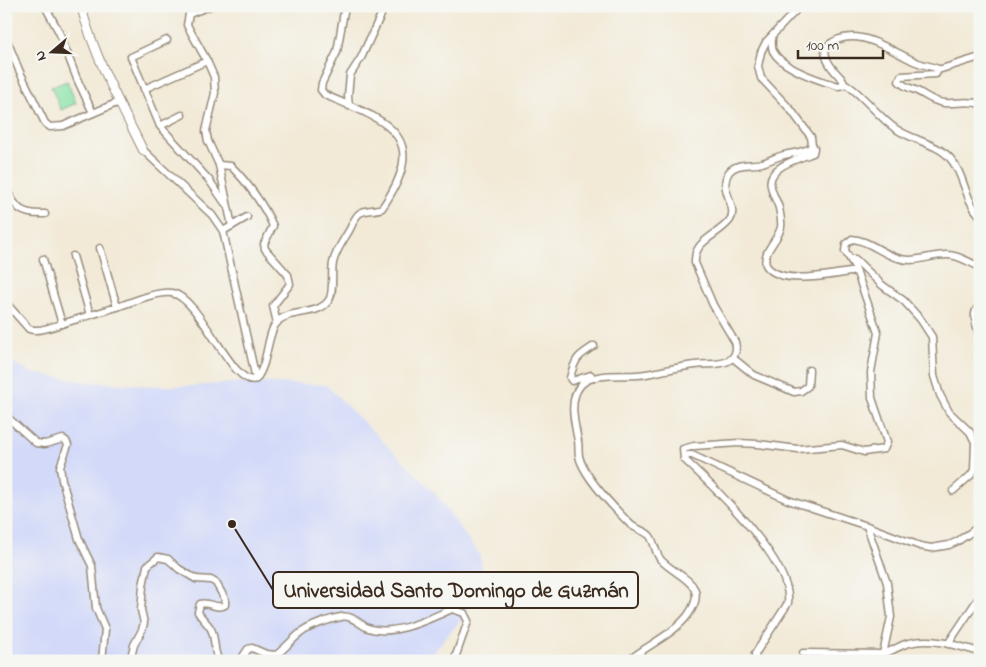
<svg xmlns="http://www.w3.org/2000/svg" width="986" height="667" font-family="'Indie Flower',sans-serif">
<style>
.built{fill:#d2d9f9}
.green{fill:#87e2a8;stroke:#618663}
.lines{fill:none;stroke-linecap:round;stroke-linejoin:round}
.minor-casing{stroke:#968a7a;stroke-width:9}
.tertiary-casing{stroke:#968a7a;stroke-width:10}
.minor{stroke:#fff;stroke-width:6}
.tertiary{stroke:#fff;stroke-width:8}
.leader{fill:none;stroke:#3b2a1e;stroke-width:2}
.callout-dot{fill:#3b2a1e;stroke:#f6f6f2;stroke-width:2}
.callout{fill:#f6f6f2;stroke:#3b2a1e;stroke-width:2}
.callout-label{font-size:21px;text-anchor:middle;font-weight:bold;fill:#3b2a1e}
</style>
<rect width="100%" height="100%" fill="#f6f6f2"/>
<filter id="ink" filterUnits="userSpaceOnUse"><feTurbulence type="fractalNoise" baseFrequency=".02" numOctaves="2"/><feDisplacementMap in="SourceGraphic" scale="10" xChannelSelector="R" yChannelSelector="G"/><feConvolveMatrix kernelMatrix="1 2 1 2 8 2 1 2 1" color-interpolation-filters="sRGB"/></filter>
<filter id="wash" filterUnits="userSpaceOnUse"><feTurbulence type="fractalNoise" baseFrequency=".0096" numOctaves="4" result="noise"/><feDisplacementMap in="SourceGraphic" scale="20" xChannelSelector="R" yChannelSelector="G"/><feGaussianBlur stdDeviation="1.12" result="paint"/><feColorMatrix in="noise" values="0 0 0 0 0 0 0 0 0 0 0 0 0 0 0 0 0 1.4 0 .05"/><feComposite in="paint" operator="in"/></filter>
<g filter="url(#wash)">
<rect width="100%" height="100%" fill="#f2ead7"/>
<!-- built -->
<path class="built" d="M 6,354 L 13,362 L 31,373 L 88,382 L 160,386 L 192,386 L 244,382 L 326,385 L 435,493 L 479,554 L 482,566 L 475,596 L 464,617 L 444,639 L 428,661 L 6,661 Z"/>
<!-- green -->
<path class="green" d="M 67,81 L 76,103 L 61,110 L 51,87 Z"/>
</g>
<g filter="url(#ink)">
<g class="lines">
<defs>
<g id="minor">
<path d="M 45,6 L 59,32 L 77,79 L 93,113 L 119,102"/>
<path d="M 210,6 L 189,14 L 187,25 L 207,61 L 214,77 L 215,93 L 206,131 L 208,141 L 219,165 L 232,226"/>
<path d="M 772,36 C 772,41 771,47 773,51 C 782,69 821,81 838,86 L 843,85 L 843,80 C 835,72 822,59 826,47 C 854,22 889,50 916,62 C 923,65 931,66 938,69 L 936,74 L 901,76 L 899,81 C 905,88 912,88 919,92 C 928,97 934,102 944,103 C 956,104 968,100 980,104"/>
<path d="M 6,38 L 19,70 L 45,123 L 50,127 L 63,126 L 93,113"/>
<path d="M 167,40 L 131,57 L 160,126 L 209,180 L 225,203"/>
<path d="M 938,70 L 980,57"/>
<path d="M 844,83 C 861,92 878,117 896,129 C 912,140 938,144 950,158 C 965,175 964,199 980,216"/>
<path d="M 144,89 L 207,61"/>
<path d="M 349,106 L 348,96 L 350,75 L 361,58 L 385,6"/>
<path d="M 160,126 L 182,115"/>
<path d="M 812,145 L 814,148 L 813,153 C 800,158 766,167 771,186 C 772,194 777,201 779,208 C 780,214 782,221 781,227 C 778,241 762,251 766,265 C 780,287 834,274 856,271"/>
<path d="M 219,165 L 231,166 C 247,182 264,205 273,226 L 264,244 L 265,249 L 288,275 L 290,284 L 273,306 L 277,323"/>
<path d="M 6,188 C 16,209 21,215 45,214"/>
<path d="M 223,231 L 247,217"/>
<path d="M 100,248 L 117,307"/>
<path d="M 73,256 L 90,315"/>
<path d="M 43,259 L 62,324"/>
<path d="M 851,259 L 855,259 L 882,285 L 904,301 L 921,320 L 932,337 L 934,376 L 940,395 L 949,412 L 970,432 L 975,442 L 974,470 L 971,475 L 953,491"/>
<path d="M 6,303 L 29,329 C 38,332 48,328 58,325 C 78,319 97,313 117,307 C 132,302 156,291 172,293 C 201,298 233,389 256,379 L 223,231 L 212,215 L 143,150"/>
<path d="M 980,306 C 970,312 977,327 980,337"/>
<path d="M 733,358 L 754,375 L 794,392 L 801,391 L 808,386 L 809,370"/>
<path d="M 591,375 L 572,381 L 570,378 C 575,358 578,356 594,346"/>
<path d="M 256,379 C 269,363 266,335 277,322 C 291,308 318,317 329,300 C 334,293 331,273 333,263 C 336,249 344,240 350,229 C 353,223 355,216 360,213 C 367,209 375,211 382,208 C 432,135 387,121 325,95 L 321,90 L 322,83 L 337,52 L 345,6"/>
<path d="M 6,416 L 36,443 L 45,444 L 63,439 L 66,441 L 68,445 L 60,467 L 62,480 L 79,539 L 92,566 L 96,608 L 105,629 L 102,661"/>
<path d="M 684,459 L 688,455 L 692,455 L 788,500 L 867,526 L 920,546 L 931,548 L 949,545 L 958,541 L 980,526"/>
<path d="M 867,526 L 887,583 L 891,617 L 883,654"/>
<path d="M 948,644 L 980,596"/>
<path d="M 803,653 L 883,654 C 893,651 900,645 909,643 C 932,637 958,646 980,652"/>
<path d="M 130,661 L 134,645 L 142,630 L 144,623 L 141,610 L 143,586 L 147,566 L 158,557 L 168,559 L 179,569 L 196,579 L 211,580 L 216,583 L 225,599 L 225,605 C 216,610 209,601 200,604 L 198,612 C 201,618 207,622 211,629 C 216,639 213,652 219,661"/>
<path d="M 240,661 L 248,649 L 252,648 L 266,654 L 276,655 C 285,649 292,639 302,632 C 310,626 330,619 341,617 C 351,614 359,624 368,628 C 394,637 429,619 452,609 L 464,613 L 468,621 L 454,661"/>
<path d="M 628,661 C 647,645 673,635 688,615 C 711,583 678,578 661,560 C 655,553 655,543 650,536 C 646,531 636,529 631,525 C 616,510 583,476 579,456 C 578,451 579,446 578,441 C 575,424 568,401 580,386 C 593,370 629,378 646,374 C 663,371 678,367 695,365 C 706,363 718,366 728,361 C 736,357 737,349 735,342 L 713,305 L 695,263 C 693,240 718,236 730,220 C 739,206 717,189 729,172 C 737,162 751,166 762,163 C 769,161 776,157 784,155 C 791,153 799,153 806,150 C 810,149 810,148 812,145 L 811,137 L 791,110 L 761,78 L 758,66 L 761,52 L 766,42 L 800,6"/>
<path d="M 756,661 L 755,654 L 788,603 C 793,562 713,486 684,459 L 683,449 L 694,446 L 739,443 L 758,444 L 798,449 L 842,445 L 864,452 L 884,449 L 887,442 L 872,398 L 871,372 L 878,333 L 855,267 L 845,251 L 846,244 L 852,239 C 869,240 882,254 898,258 C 915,264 931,254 948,255 C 959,255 970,263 980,267"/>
</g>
<path id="tertiary" d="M 81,6 C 94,56 120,104 143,150"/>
</defs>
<!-- minor casing -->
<use href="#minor" class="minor-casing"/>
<!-- tertiary casing -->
<use href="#tertiary" class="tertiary-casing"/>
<!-- minor -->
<use href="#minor" class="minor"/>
<!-- tertiary -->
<use href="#tertiary" class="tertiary"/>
</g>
</g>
<!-- callouts -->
<path class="leader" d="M232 524L273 590"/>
<circle class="callout-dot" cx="232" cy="524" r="5"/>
<rect class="callout" x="273" y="572" width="365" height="36" rx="5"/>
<g class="callout-label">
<text x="456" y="597">Universidad Santo Domingo de Guzmán</text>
</g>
<!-- margin -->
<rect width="986" height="667" fill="none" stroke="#f6f6f2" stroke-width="25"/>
<!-- north arrow -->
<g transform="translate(52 52) rotate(251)" stroke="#f6f6f2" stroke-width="4" paint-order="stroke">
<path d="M0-4L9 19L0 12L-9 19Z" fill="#3b2a1e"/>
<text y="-8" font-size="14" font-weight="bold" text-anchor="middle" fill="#3b2a1e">N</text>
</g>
<!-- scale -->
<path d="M798 50v8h85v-8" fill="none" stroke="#3b2a1e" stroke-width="2.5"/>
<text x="806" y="50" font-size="15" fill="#3b2a1e" stroke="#f6f6f2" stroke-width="4" paint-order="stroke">100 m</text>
</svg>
